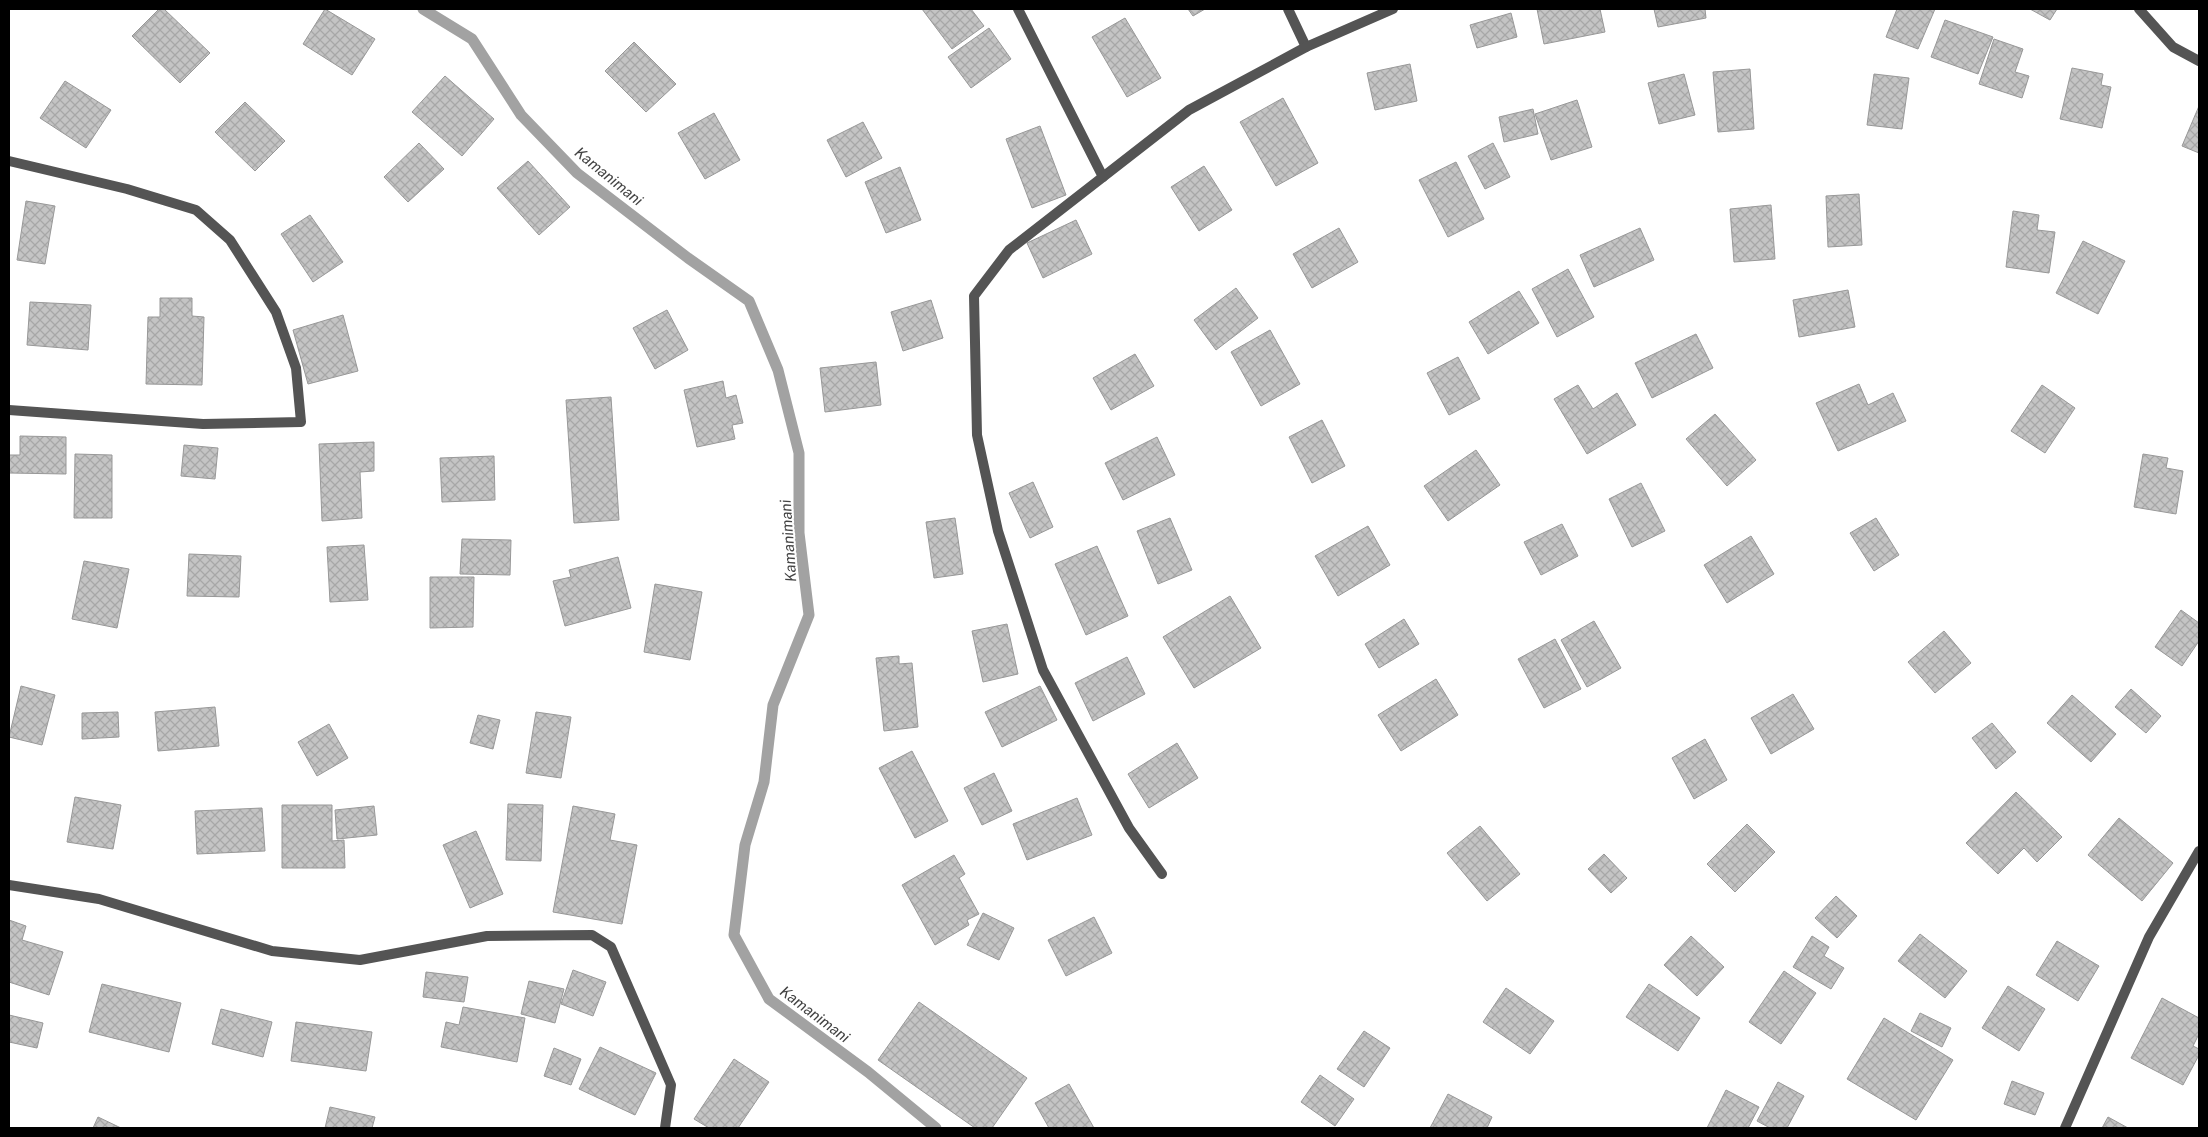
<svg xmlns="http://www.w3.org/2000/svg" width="2208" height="1137" font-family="'Public Sans',sans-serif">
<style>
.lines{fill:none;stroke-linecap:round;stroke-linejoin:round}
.stream{stroke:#a2a2a2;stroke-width:11}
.building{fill:url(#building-cross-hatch);stroke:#989898}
.street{stroke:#545454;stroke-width:10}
.labels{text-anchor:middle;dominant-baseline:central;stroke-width:4;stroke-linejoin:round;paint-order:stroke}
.water-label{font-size:15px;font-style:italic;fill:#434343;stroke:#fff}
</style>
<defs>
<pattern id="building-cross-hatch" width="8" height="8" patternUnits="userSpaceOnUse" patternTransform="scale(1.25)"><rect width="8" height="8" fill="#c4c4c4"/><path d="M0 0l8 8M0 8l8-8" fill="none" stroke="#a7a7a7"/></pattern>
</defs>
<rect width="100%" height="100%" fill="#fff"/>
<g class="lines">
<!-- stream -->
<path class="stream" d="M 423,9 L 472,39 L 521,115 L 577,173 L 688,258 L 749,301 L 778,370 L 799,453 L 799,533 L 809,615 L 773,705 L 764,782 L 745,845 L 734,935 L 769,999 L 868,1072 L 936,1128"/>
</g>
<!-- building -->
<g class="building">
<path d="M 159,9 L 164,9 L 210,53 L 180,83 L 132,36 Z"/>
<path d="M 325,9 L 375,39 L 352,75 L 303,44 Z"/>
<path d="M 922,9 L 971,9 L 984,26 L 952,49 Z"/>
<path d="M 1188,9 L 1205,9 L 1193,16 Z"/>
<path d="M 1537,9 L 1600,9 L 1605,32 L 1544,44 Z"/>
<path d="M 1654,9 L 1705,9 L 1706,18 L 1658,27 Z"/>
<path d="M 1897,9 L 1935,9 L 1918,49 L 1886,37 Z"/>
<path d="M 2030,9 L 2057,9 L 2050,20 Z"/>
<path d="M 1511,13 L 1517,37 L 1477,48 L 1470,25 Z"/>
<path d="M 1125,18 L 1161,78 L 1127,97 L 1092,37 Z"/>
<path d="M 1945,20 L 1993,37 L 1978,74 L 1931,57 Z"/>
<path d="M 989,28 L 1011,59 L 971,88 L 948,57 Z"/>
<path d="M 1994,39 L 2023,49 L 2015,72 L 2029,76 L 2022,98 L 1979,84 Z"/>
<path d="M 634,42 L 676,84 L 646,112 L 605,71 Z"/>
<path d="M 1410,64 L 1417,101 L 1375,110 L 1367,73 Z"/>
<path d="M 2072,68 L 2103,74 L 2101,85 L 2111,87 L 2102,128 L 2060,119 Z"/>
<path d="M 1750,69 L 1754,129 L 1718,132 L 1713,72 Z"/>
<path d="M 1684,74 L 1695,115 L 1659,124 L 1648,83 Z"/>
<path d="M 1874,74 L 1909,78 L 1902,129 L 1867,125 Z"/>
<path d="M 445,76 L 494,119 L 462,156 L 412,112 Z"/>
<path d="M 65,81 L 111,110 L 86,148 L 40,118 Z"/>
<path d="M 1283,98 L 1318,163 L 1276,186 L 1240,122 Z"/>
<path d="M 1577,100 L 1592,147 L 1551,160 L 1535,114 Z"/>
<path d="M 245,102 L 285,141 L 255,171 L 215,132 Z"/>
<path d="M 2199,106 L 2199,153 L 2182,146 Z"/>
<path d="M 1533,109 L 1538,134 L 1504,142 L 1499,117 Z"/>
<path d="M 714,113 L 740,160 L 705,179 L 678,133 Z"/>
<path d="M 863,122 L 882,158 L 846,177 L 827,140 Z"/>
<path d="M 1040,126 L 1066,195 L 1032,208 L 1006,139 Z"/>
<path d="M 419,143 L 444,169 L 408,202 L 384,177 Z"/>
<path d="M 1493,143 L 1510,177 L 1485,189 L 1468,156 Z"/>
<path d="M 528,161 L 570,207 L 539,235 L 497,188 Z"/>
<path d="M 1456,162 L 1484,219 L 1448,237 L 1419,180 Z"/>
<path d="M 1204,166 L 1232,210 L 1199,231 L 1171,187 Z"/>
<path d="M 900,167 L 921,220 L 886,233 L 865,182 Z"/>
<path d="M 1859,194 L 1862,245 L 1828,247 L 1826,196 Z"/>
<path d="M 26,201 L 55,206 L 45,264 L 17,260 Z"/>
<path d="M 1771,205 L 1775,259 L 1734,262 L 1730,209 Z"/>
<path d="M 2013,211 L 2039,215 L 2037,230 L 2055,232 L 2049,273 L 2006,267 Z"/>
<path d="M 310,215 L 343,262 L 313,282 L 281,234 Z"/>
<path d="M 1076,220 L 1092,254 L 1043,278 L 1027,243 Z"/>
<path d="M 1339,228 L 1358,262 L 1312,288 L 1293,254 Z"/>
<path d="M 1640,228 L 1654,260 L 1594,287 L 1580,255 Z"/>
<path d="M 2083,241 L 2125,261 L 2098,314 L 2056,293 Z"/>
<path d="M 1568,269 L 1594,317 L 1557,337 L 1532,289 Z"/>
<path d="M 1236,288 L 1258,318 L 1216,350 L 1194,320 Z"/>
<path d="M 1848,290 L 1855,327 L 1799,337 L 1793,300 Z"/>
<path d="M 1519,291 L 1539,323 L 1488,354 L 1469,322 Z"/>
<path d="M 160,298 L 192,298 L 192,316 L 204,317 L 202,385 L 146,384 L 148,317 L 160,317 Z"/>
<path d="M 931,300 L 943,338 L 903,351 L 891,312 Z"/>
<path d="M 30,302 L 91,305 L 88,350 L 27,345 Z"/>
<path d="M 667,310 L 688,350 L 655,369 L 633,328 Z"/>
<path d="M 343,315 L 358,371 L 308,384 L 293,330 Z"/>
<path d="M 1270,330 L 1300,384 L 1261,406 L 1231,352 Z"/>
<path d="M 1696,334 L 1713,368 L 1652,398 L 1635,363 Z"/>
<path d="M 1135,354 L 1154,386 L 1111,410 L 1093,378 Z"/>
<path d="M 1458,357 L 1480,399 L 1449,415 L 1427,373 Z"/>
<path d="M 876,362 L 881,405 L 825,412 L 820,368 Z"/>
<path d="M 723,381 L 726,398 L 736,395 L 743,423 L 732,425 L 735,439 L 697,447 L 684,390 Z"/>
<path d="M 1859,384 L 1868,405 L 1893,393 L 1906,421 L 1838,451 L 1816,403 Z"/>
<path d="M 1578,385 L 1593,409 L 1617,393 L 1636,425 L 1587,454 L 1554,399 Z"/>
<path d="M 2042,385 L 2075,408 L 2045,453 L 2011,431 Z"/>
<path d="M 611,397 L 619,520 L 574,523 L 566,400 Z"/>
<path d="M 1715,414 L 1756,460 L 1727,486 L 1686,439 Z"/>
<path d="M 1322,420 L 1345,466 L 1312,483 L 1289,437 Z"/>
<path d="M 20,436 L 66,437 L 66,474 L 9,473 L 9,455 L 20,455 Z"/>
<path d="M 1157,437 L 1175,475 L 1123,500 L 1105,463 Z"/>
<path d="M 374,442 L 374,471 L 360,472 L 362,518 L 322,521 L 319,444 Z"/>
<path d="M 184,445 L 218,448 L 215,479 L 181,476 Z"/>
<path d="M 1476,450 L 1500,485 L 1448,521 L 1424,486 Z"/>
<path d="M 75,454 L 112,455 L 112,518 L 74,518 Z"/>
<path d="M 2143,454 L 2168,458 L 2166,468 L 2183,471 L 2176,514 L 2134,507 Z"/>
<path d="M 494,456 L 495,500 L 442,502 L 440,458 Z"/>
<path d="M 1033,482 L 1053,527 L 1030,538 L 1009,493 Z"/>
<path d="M 1641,483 L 1665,531 L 1632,547 L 1609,499 Z"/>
<path d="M 955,518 L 963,574 L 934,578 L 926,522 Z"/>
<path d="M 1170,518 L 1192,570 L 1158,584 L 1137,531 Z"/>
<path d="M 1876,518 L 1899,555 L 1874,571 L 1850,533 Z"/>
<path d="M 1562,524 L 1578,556 L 1541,575 L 1524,542 Z"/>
<path d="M 1368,526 L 1390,565 L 1338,596 L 1315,556 Z"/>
<path d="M 1751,536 L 1774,574 L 1727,603 L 1704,565 Z"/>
<path d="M 462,539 L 511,540 L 510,575 L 460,574 Z"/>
<path d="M 364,545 L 368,600 L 330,602 L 327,547 Z"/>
<path d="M 1097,546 L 1128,616 L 1086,635 L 1055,564 Z"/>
<path d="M 189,554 L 241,556 L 239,597 L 187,596 Z"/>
<path d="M 618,557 L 631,608 L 565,626 L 553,581 L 571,577 L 569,570 Z"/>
<path d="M 84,561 L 129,569 L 117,628 L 72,619 Z"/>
<path d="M 430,577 L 474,577 L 473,627 L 430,628 Z"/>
<path d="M 655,584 L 702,592 L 690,660 L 644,652 Z"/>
<path d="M 1230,596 L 1261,648 L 1194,688 L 1163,637 Z"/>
<path d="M 2181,610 L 2199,623 L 2199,641 L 2182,666 L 2155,647 Z"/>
<path d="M 1404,619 L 1419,644 L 1379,668 L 1365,644 Z"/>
<path d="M 1594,621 L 1621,668 L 1587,687 L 1561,640 Z"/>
<path d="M 1007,624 L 1018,674 L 983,682 L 972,631 Z"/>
<path d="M 1944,631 L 1971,663 L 1935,693 L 1908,662 Z"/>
<path d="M 1555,639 L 1581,689 L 1544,708 L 1518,659 Z"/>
<path d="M 899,656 L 899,664 L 912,663 L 918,727 L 884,731 L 876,658 Z"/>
<path d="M 1127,657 L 1145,694 L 1093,721 L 1075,683 Z"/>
<path d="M 1436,679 L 1458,715 L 1401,751 L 1378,715 Z"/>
<path d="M 21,686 L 55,695 L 42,745 L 9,737 Z"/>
<path d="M 1040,686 L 1057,720 L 1002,747 L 985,712 Z"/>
<path d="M 2131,689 L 2161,716 L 2146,733 L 2115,707 Z"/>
<path d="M 1793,694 L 1814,729 L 1771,754 L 1751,718 Z"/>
<path d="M 2072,695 L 2116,734 L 2091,762 L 2047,723 Z"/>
<path d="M 215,707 L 219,746 L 158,751 L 155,712 Z"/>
<path d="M 118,712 L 119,737 L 82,739 L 82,713 Z"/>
<path d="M 536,712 L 571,717 L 561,778 L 526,773 Z"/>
<path d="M 478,715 L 500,720 L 493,749 L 470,743 Z"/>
<path d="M 1992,723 L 2016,752 L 1996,769 L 1972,738 Z"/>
<path d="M 329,724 L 348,758 L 317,776 L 298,742 Z"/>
<path d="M 1705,739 L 1727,780 L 1694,799 L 1672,758 Z"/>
<path d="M 1177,743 L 1198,778 L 1149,808 L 1128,774 Z"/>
<path d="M 912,751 L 948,821 L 915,838 L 879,768 Z"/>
<path d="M 994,773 L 1012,811 L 982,825 L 964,788 Z"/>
<path d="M 2016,792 L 2062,837 L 2037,862 L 2024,848 L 1998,874 L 1966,843 Z"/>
<path d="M 75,797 L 121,805 L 113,849 L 67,842 Z"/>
<path d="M 1077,798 L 1092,835 L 1027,860 L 1013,824 Z"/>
<path d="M 508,804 L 543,805 L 541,861 L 506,860 Z"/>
<path d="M 282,805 L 332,805 L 332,841 L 344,840 L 345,868 L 282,868 Z"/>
<path d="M 374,806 L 377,835 L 337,839 L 335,810 Z"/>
<path d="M 573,806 L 615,814 L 610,840 L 637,845 L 622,924 L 553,912 Z"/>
<path d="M 262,808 L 265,851 L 197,854 L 195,811 Z"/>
<path d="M 2119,818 L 2173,863 L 2142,901 L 2088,855 Z"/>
<path d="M 1747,824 L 1775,852 L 1735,892 L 1707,864 Z"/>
<path d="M 1480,826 L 1520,874 L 1487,901 L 1447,853 Z"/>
<path d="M 476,831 L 503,894 L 470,908 L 443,845 Z"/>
<path d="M 1604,854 L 1627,878 L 1611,893 L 1588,869 Z"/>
<path d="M 954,855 L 965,874 L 959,878 L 979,914 L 967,920 L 969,925 L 935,945 L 902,885 Z"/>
<path d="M 1836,896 L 1857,916 L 1837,938 L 1815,918 Z"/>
<path d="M 983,913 L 1014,928 L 999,960 L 967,945 Z"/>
<path d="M 1094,917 L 1112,953 L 1066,976 L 1048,940 Z"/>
<path d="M 9,920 L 26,926 L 22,940 L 63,952 L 49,995 L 9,982 Z"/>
<path d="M 1920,934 L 1967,971 L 1945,998 L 1898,961 Z"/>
<path d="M 1691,936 L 1724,967 L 1697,996 L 1664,965 Z"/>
<path d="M 1812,936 L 1829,947 L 1824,956 L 1844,968 L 1831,989 L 1793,967 Z"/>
<path d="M 2057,941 L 2099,966 L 2078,1001 L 2036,975 Z"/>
<path d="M 573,970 L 606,982 L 593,1016 L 561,1004 Z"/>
<path d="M 1784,971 L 1816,993 L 1781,1044 L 1749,1022 Z"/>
<path d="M 426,972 L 468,977 L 464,1002 L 423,997 Z"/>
<path d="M 529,981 L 564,989 L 555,1023 L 521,1014 Z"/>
<path d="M 102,984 L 181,1003 L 169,1052 L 89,1032 Z"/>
<path d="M 1649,984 L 1700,1018 L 1678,1051 L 1626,1017 Z"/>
<path d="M 2008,986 L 2045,1009 L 2019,1051 L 1982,1028 Z"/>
<path d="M 1506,988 L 1554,1021 L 1530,1054 L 1483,1022 Z"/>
<path d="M 2162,998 L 2199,1018 L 2199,1034 L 2193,1046 L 2199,1049 L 2199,1055 L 2183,1085 L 2131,1058 Z"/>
<path d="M 919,1002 L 1027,1078 L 992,1128 L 975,1128 L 878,1060 Z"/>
<path d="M 463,1007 L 525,1018 L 517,1062 L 441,1047 L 446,1022 L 459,1025 Z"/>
<path d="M 221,1009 L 272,1022 L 263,1057 L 212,1044 Z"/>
<path d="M 1920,1013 L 1951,1028 L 1942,1047 L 1911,1031 Z"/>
<path d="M 9,1015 L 43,1023 L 37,1048 L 9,1042 Z"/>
<path d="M 1884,1018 L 1953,1060 L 1916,1120 L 1847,1079 Z"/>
<path d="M 296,1022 L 372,1032 L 366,1071 L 291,1061 Z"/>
<path d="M 1364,1031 L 1390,1048 L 1364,1087 L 1337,1069 Z"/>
<path d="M 600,1047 L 656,1073 L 635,1115 L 579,1089 Z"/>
<path d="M 554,1048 L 581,1059 L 571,1085 L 544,1076 Z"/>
<path d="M 734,1059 L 769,1082 L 738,1128 L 709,1128 L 694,1119 Z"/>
<path d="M 1320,1075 L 1354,1099 L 1335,1126 L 1301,1102 Z"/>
<path d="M 2012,1081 L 2044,1093 L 2035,1115 L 2004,1104 Z"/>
<path d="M 1778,1082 L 1804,1096 L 1787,1128 L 1770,1128 L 1757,1121 Z"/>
<path d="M 1069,1084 L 1094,1128 L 1049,1128 L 1035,1103 Z"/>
<path d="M 1726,1090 L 1759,1107 L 1748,1128 L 1707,1128 Z"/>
<path d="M 1448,1094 L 1492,1117 L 1487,1128 L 1430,1128 Z"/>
<path d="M 330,1107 L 375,1117 L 372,1128 L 325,1128 Z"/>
<path d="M 98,1117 L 121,1128 L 93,1128 Z"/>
<path d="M 2108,1117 L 2128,1128 L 2102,1128 Z"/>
</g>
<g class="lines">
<!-- street -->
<g class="street">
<path d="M 1018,9 L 1103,177"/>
<path d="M 1288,9 L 1306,47"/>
<path d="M 2139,9 L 2173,47 L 2199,61"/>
<path d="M 9,161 L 127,189 L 196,210 L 230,240 L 276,312 L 296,368 L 301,422 L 203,424 L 9,410"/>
<path d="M 1162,874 L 1129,828 L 1043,670 L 998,531 L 977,435 L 974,296 L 1009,250 L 1189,110 L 1306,47 L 1393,9"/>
<path d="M 9,885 L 99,899 L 272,951 L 360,960 L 487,936 L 592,935 L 611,947 L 671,1085 L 665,1128"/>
<path d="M 2065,1128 L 2149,937 L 2199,851"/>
</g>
</g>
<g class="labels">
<!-- water labels -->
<g class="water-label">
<text transform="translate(609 176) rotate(39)">Kamanimani</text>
<text transform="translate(788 541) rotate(-94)">Kamanimani</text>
<text transform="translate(815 1014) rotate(37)">Kamanimani</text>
</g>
</g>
<!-- border -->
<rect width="2208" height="1137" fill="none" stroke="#000000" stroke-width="20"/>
</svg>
